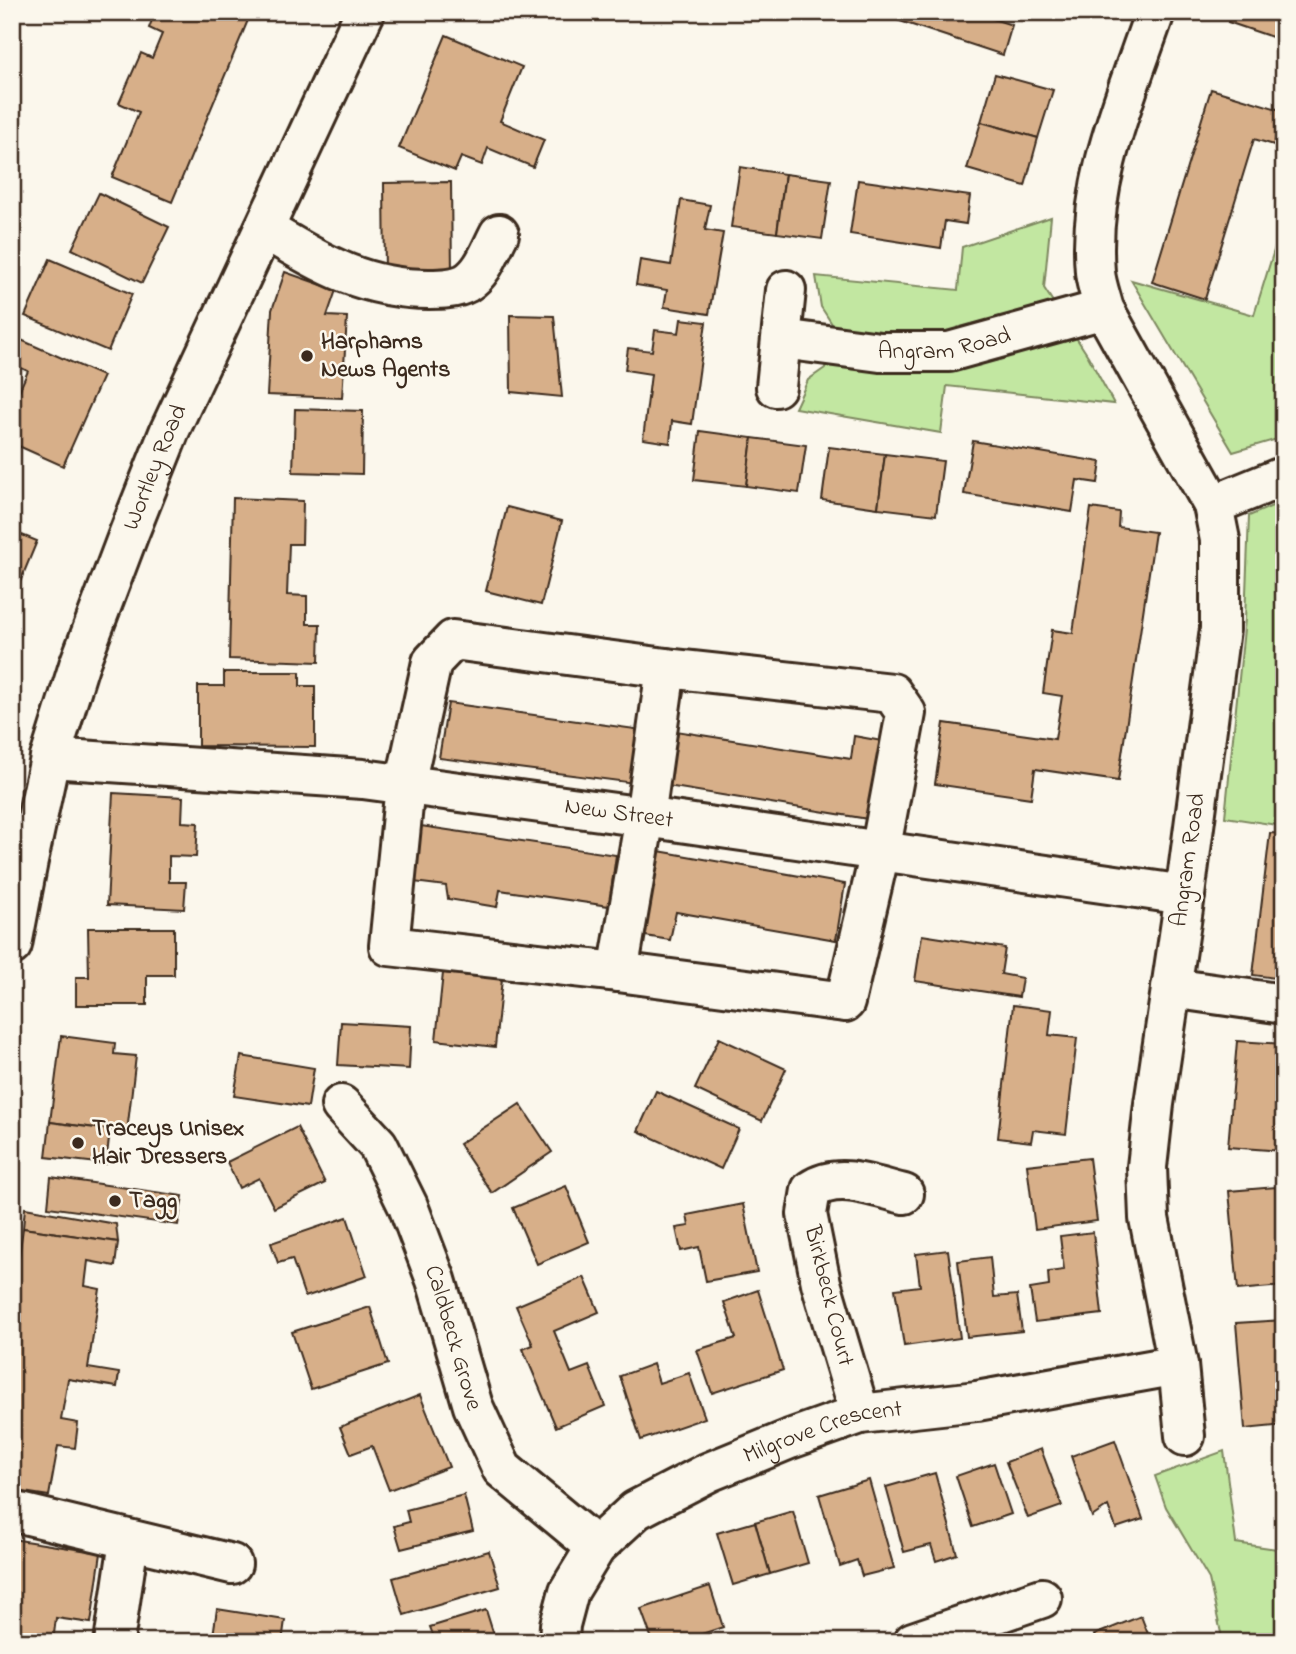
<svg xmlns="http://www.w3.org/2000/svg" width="1296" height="1654" font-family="'Indie Flower',sans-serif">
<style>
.green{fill:#c2e7a1;stroke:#7e8860;stroke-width:2}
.building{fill:#d7af89;stroke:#3b2a1e;stroke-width:2}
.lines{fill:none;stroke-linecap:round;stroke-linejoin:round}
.minor-casing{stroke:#3b2a1e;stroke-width:44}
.minor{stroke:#fbf7ec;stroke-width:38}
.poi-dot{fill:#3b2a1e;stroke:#fbf7ec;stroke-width:2.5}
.labels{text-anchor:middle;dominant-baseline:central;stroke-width:5;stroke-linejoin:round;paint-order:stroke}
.poi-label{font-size:24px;font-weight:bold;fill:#3b2a1e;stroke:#fbf7ec;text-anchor:start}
.street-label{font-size:24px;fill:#3b2a1e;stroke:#fbf7ec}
</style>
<rect width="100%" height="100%" fill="#fbf7ec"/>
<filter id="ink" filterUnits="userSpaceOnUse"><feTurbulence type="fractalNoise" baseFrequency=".0143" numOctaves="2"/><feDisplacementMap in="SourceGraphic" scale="14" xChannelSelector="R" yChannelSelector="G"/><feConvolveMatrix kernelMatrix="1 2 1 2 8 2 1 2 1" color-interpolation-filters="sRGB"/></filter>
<g filter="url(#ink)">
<!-- green -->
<g class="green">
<path d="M 1051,217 L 1044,288 L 1088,356 L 1114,404 L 947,386 L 941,433 L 795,408 L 808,380 L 825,368 L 832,324 L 821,307 L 816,276 L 958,290 L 962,247 Z"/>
<path d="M 1284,218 L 1284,437 L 1233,452 L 1131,280 L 1254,315 Z"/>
<path d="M 1284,501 L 1284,826 L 1225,817 L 1245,619 L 1249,516 Z"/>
<path d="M 1224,1451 L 1236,1543 L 1284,1550 L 1284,1642 L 1223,1642 L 1209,1579 L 1166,1507 L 1155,1476 Z"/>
</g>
<!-- building -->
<g class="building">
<path d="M 155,12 L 251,13 L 172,202 L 112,177 L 139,112 L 119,103 L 141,53 L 152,58 L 162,34 L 149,28 Z"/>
<path d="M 899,12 L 985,12 L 984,16 L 1012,25 L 1003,55 L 897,20 Z"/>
<path d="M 1231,12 L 1284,12 L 1284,41 L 1228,22 Z"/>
<path d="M 446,35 L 522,67 L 500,121 L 544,140 L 533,167 L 488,148 L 482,165 L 461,157 L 455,171 L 399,148 Z"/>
<path d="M 995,74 L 1053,90 L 1038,138 L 981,122 Z"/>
<path d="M 1211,89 L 1284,111 L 1284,114 L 1274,145 L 1254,139 L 1205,299 L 1152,282 Z"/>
<path d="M 981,122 L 1038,138 L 1025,186 L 967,169 Z"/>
<path d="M 740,167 L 785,174 L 777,233 L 731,227 Z"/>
<path d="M 785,174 L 831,180 L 822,239 L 777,233 Z"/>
<path d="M 858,180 L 970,196 L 966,224 L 945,221 L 941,248 L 850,234 Z"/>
<path d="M 451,182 L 452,275 L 385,276 L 384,183 Z"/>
<path d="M 99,193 L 169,227 L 142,283 L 72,249 Z"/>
<path d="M 681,200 L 710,205 L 705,230 L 723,233 L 709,314 L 664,307 L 667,290 L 636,285 L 640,260 L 671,265 Z"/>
<path d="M 50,259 L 132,294 L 108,351 L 25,316 Z"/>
<path d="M 285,272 L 336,290 L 327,316 L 347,317 L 342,398 L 267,395 L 272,310 Z"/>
<path d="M 510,315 L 554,316 L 562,397 L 511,392 Z"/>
<path d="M 681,319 L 706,322 L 692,424 L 672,421 L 670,443 L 643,439 L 651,374 L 625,370 L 628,348 L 652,351 L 655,330 L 679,333 Z"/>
<path d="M 12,336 L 103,376 L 63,466 L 12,443 L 12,407 L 28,371 L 12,364 Z"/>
<path d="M 295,409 L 363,411 L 362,474 L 293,472 Z"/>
<path d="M 700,431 L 752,438 L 746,486 L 694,480 Z"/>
<path d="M 752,438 L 806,445 L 799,493 L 746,486 Z"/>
<path d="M 973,441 L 1101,462 L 1098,483 L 1077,480 L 1072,512 L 964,494 Z"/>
<path d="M 829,447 L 885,454 L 878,508 L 822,500 Z"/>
<path d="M 885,454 L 943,461 L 936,515 L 878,508 Z"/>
<path d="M 233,498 L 303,501 L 302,544 L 289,544 L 287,595 L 307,596 L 307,624 L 320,624 L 319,662 L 229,659 Z"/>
<path d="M 507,507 L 562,521 L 541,605 L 486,591 Z"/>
<path d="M 1091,508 L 1119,512 L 1118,527 L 1155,532 L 1118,781 L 1035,769 L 1031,798 L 935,784 L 944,723 L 1055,739 L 1062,696 L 1043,693 L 1052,630 L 1073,633 Z"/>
<path d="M 12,531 L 37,541 L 13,599 L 12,598 Z"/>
<path d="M 224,672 L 300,672 L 300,686 L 315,686 L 315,747 L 198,746 L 198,686 L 224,686 Z"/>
<path d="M 448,703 L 657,732 L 650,785 L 439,758 Z"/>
<path d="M 676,731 L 851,759 L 854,736 L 882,741 L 868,819 L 667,786 Z"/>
<path d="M 113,793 L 183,797 L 182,822 L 198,823 L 196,857 L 169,856 L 169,882 L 186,882 L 184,909 L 107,905 Z"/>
<path d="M 421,826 L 616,855 L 609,906 L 500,890 L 497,907 L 448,899 L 446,886 L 413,882 Z"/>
<path d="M 1270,833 L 1284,834 L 1284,979 L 1253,975 Z"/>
<path d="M 653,850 L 845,884 L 836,940 L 676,912 L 670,940 L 639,935 Z"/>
<path d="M 88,928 L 174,928 L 174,975 L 147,975 L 147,1005 L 76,1005 L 76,977 L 89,977 Z"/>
<path d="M 922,935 L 1005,948 L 1001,974 L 1022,978 L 1019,997 L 915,981 Z"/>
<path d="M 443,973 L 502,979 L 495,1047 L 436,1040 Z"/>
<path d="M 1013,1005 L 1052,1010 L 1049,1035 L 1077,1038 L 1066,1134 L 1033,1130 L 1031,1142 L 998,1138 Z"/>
<path d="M 341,1022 L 411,1026 L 409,1069 L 338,1065 Z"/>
<path d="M 61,1036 L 115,1043 L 114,1054 L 136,1056 L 127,1132 L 50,1122 Z"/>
<path d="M 719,1038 L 786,1069 L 762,1121 L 695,1089 Z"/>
<path d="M 1237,1041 L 1284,1044 L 1284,1151 L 1228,1147 Z"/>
<path d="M 241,1056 L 314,1068 L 308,1107 L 234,1096 Z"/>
<path d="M 656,1091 L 739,1129 L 721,1169 L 638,1131 Z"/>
<path d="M 520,1104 L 552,1152 L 492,1193 L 459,1144 Z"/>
<path d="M 50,1122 L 110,1130 L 106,1164 L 46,1157 Z"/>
<path d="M 297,1127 L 325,1183 L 274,1208 L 259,1178 L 239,1188 L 227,1162 Z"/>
<path d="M 1089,1158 L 1097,1221 L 1035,1229 L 1027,1165 Z"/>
<path d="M 51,1177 L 183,1196 L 178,1225 L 48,1207 Z"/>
<path d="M 566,1186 L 589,1242 L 537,1264 L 513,1208 Z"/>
<path d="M 1276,1187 L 1281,1242 L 1284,1242 L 1284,1286 L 1238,1290 L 1229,1191 Z"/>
<path d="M 743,1204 L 757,1272 L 706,1281 L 699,1247 L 681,1251 L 676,1228 L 689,1226 L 687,1215 Z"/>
<path d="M 25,1208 L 116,1224 L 118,1242 L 23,1228 Z"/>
<path d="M 347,1217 L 367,1276 L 305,1297 L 292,1259 L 278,1263 L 271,1243 Z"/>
<path d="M 23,1228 L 118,1242 L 115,1266 L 88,1261 L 85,1286 L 100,1289 L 88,1368 L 119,1373 L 117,1387 L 68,1379 L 61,1420 L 78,1423 L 75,1448 L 58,1446 L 49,1496 L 17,1491 L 12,1481 L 12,1306 Z"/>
<path d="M 1093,1232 L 1102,1314 L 1035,1322 L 1030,1289 L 1049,1286 L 1048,1272 L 1064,1270 L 1060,1236 Z"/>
<path d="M 948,1250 L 960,1338 L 904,1346 L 895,1289 L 920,1286 L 916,1254 Z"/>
<path d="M 990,1257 L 994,1297 L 1017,1295 L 1022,1331 L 967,1337 L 958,1261 Z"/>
<path d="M 584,1277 L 599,1312 L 554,1331 L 571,1373 L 589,1366 L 605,1406 L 556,1427 L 523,1349 L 533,1345 L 516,1306 Z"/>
<path d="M 758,1290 L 783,1370 L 712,1393 L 697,1350 L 736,1338 L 724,1302 Z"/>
<path d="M 370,1307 L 388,1364 L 311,1389 L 292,1332 Z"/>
<path d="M 1284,1320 L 1284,1425 L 1245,1429 L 1236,1323 Z"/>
<path d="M 653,1364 L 659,1383 L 689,1373 L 705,1418 L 641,1440 L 620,1376 Z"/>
<path d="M 420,1395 L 449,1467 L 389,1490 L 372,1446 L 351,1454 L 340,1427 Z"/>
<path d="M 1115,1440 L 1143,1519 L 1116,1528 L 1108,1506 L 1092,1517 L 1071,1456 Z"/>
<path d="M 1041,1449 L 1062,1506 L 1028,1518 L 1006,1462 Z"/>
<path d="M 994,1463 L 1011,1514 L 973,1527 L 956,1476 Z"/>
<path d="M 935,1473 L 957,1554 L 936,1561 L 931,1545 L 904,1552 L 886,1487 Z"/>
<path d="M 869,1480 L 894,1568 L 862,1576 L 857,1560 L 840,1566 L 819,1495 Z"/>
<path d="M 464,1495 L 473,1531 L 401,1549 L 394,1526 L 409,1522 L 406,1510 Z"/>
<path d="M 793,1511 L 808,1563 L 770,1574 L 755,1522 Z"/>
<path d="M 755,1522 L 770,1574 L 733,1585 L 717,1533 Z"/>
<path d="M 12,1539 L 101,1553 L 91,1623 L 56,1618 L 53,1642 L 12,1642 Z"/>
<path d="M 489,1551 L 500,1587 L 404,1615 L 393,1578 Z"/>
<path d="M 710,1586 L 723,1627 L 687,1639 L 688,1642 L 653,1642 L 641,1609 Z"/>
<path d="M 217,1609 L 285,1620 L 282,1642 L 212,1642 Z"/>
<path d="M 486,1610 L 496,1642 L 428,1642 L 435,1640 L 430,1627 Z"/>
<path d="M 1141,1616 L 1151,1642 L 1097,1642 L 1094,1635 Z"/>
</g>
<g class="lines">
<defs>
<g id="minor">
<path d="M 1155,12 C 1126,96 1087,182 1095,272 C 1096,284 1101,297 1104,309 L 1213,505 L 1220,540 L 1220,629 L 1185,895 L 1154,1104 L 1147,1167 L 1149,1218 L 1178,1365 L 1185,1436"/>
<path d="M 264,229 C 320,262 361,289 429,289 C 441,289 455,289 466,283 C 483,273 490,251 499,234"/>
<path id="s1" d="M 782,339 L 880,352 L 949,352 L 1104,309"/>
<path d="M 776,387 L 786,290"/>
<path d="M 1213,505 L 1284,476"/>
<path d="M 453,640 L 666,668 L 892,693 L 906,713 L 880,852 L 845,1002 L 618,972 L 389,946 L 405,785 L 432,662 Z"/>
<path id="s2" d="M 50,758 L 363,779 L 645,817 L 1185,895"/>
<path id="s3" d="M 12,945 L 28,861 L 50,758 L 79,665 L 129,533 L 170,430 L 365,12"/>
<path d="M 618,972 L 645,817 L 666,668"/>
<path d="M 1171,988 L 1284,1004"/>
<path id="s4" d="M 341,1105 L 378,1145 L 408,1206 L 436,1280 L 473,1406 L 502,1469 L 596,1547"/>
<path d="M 860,1414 L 821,1283 L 807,1214 L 811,1190 C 839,1171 874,1187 904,1194"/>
<path d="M 12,1511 L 232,1564"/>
<path d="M 114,1642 L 129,1541"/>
<path id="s5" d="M 559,1642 L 560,1625 L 569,1591 L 596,1547 L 636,1510 L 709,1472 L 790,1439 L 860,1414 L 977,1401 L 1178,1365"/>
<path d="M 913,1642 L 1042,1598"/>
</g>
</defs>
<!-- minor casing -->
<use href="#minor" class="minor-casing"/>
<!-- minor -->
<use href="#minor" class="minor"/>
</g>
</g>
<!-- markers -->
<g class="poi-dot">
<circle cx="307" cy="356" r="7"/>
<circle cx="78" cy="1143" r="7"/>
<circle cx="115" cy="1201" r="7"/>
</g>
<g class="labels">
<!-- poi labels -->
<g class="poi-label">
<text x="321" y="342">Harphams<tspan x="321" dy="28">News Agents</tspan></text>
<text x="92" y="1129">Traceys Unisex<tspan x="92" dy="28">Hair Dressers</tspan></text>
<text x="129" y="1201">Tagg</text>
</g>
<!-- street labels -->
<g class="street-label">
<text stroke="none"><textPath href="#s1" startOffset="164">Angram Road</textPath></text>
<text stroke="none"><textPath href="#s3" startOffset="500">Wortley Road</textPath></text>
<text stroke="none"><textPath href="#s2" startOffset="572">New Street</textPath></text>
<text transform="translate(1189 860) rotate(-82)">Angram Road</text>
<text transform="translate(828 1296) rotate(76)">Birkbeck Court</text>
<text stroke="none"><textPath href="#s4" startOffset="262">Caldbeck Grove</textPath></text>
<text stroke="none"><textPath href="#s5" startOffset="362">Milgrove Crescent</textPath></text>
</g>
</g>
<!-- margin -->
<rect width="1296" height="1654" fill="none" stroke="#fbf7ec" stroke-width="42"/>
<rect x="21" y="21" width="1254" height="1612" fill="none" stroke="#3b2a1e" stroke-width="2.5" filter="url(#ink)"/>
</svg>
